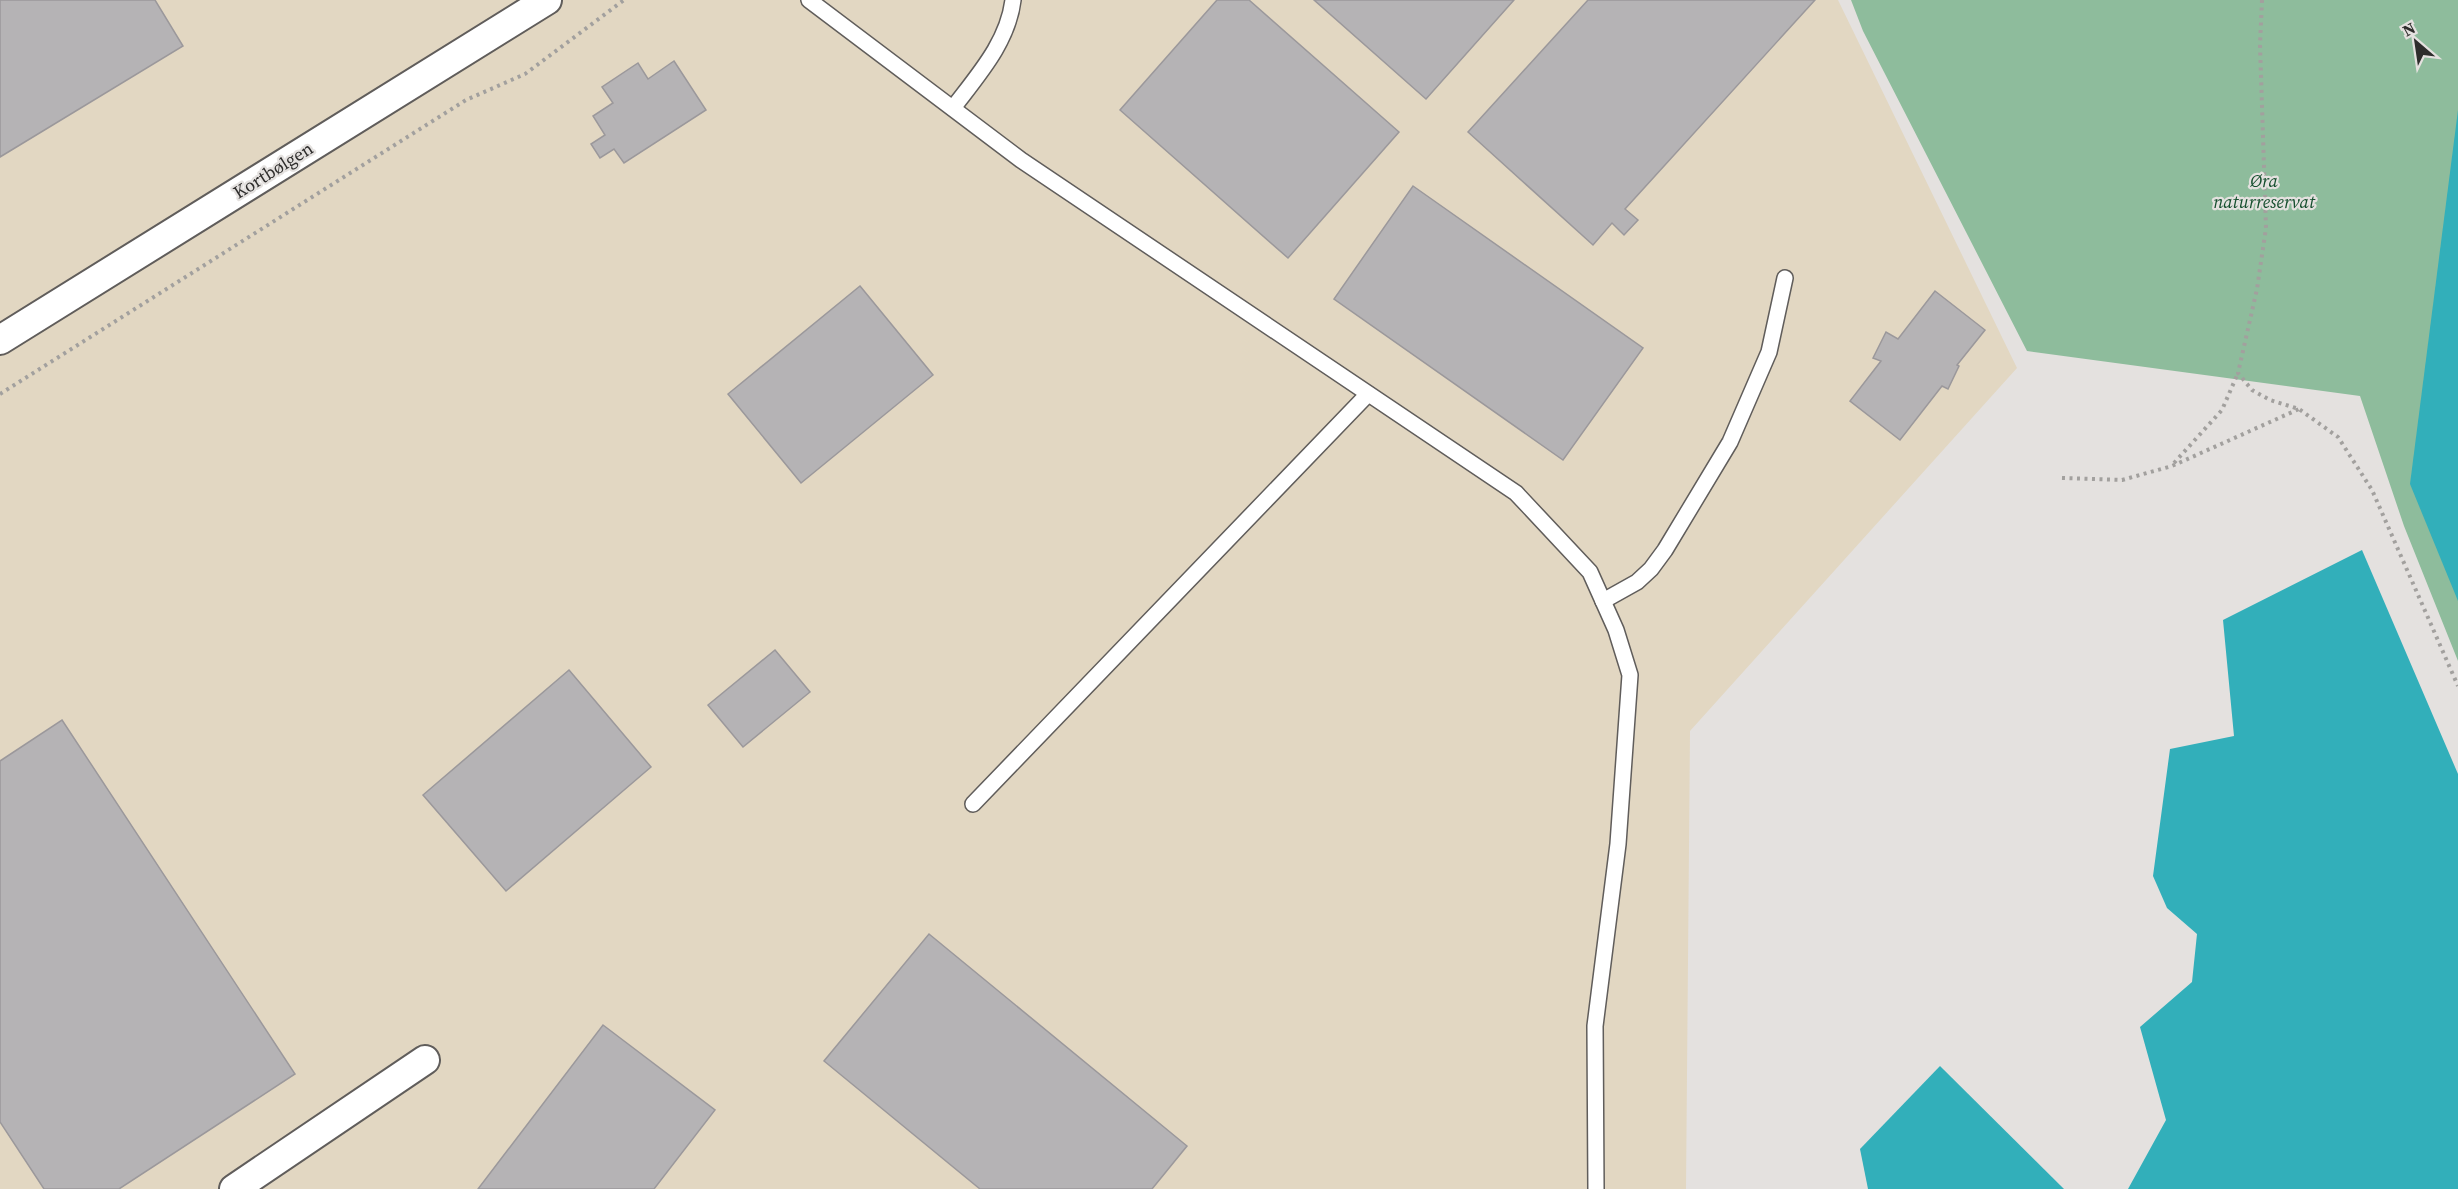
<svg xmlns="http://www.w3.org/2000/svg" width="2458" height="1189" font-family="'Source Serif 4',serif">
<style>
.industrial{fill:#e2d7c2}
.green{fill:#8ebc9c}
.water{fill:#32afba}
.building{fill:#b5b3b5;stroke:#9b989b;stroke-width:1.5}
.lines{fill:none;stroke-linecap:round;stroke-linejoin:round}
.service-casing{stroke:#605d5b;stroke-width:18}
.minor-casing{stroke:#605d5b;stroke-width:32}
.path{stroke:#a2a09e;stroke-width:4;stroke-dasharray:3 4.5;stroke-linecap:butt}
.service{stroke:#fff;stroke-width:15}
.minor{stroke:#fff;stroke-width:28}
.labels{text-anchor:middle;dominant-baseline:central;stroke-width:4.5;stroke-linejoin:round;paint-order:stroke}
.street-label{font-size:18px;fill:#2e2d2c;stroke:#e4e1df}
.park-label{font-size:18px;font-style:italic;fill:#154f2e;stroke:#e4e1df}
</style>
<rect width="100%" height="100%" fill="#e4e1df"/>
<!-- industrial -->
<path class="industrial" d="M 0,0 L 1838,0 L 2017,368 L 1690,731 L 1686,1189 L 0,1189 Z"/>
<!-- green -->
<path class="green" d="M 1851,0 L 2458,0 L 2458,661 L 2404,526 L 2360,396 L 2027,351 L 1863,31 Z"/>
<!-- water -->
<g class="water">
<path d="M 2458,110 L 2458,601 L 2410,484 Z"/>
<path d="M 2362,550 L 2458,774 L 2458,1189 L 2128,1189 L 2166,1120 L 2140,1027 L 2192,982 L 2197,934 L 2167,908 L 2153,876 L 2170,749 L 2234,736 L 2223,620 Z"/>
<path d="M 1940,1066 L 2064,1189 L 1868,1189 L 1860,1149 Z"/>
</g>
<!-- building -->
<g class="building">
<path d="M 0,0 L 155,0 L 183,46 L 0,157 Z"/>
<path d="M 1217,0 L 1249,0 L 1399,132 L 1288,258 L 1120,110 Z"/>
<path d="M 1314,0 L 1514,0 L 1426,99 Z"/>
<path d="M 1588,0 L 1815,0 L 1625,209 L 1638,220 L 1624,235 L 1612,223 L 1593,245 L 1468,132 Z"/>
<path d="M 674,61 L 706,110 L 624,163 L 614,149 L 600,158 L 591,144 L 605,135 L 593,116 L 613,103 L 602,87 L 638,63 L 648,79 Z"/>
<path d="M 1413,186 L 1643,348 L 1563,460 L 1334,299 Z"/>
<path d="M 860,286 L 933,375 L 801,483 L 728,394 Z"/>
<path d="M 1935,291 L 1985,330 L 1957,365 L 1959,366 L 1948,389 L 1942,386 L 1900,440 L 1850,401 L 1881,361 L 1873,358 L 1886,332 L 1898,339 Z"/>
<path d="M 775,650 L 810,692 L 743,747 L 708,705 Z"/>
<path d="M 569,670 L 651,767 L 506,891 L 423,795 Z"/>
<path d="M 62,720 L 295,1074 L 119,1189 L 44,1189 L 0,1122 L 0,761 Z"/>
<path d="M 929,934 L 1187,1146 L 1152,1189 L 980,1189 L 824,1061 Z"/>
<path d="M 603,1025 L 715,1110 L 654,1189 L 478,1189 Z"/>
</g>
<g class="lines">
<defs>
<g id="service">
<path d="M 809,0 L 1021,160 L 1516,493 L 1590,572 L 1616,630 L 1630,675 L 1618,844 L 1595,1026 L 1596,1189"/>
<path d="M 953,108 C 978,75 1008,42 1013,0"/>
<path d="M 1603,601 L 1637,582 L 1651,569 L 1665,550 L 1730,442 L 1769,352 L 1785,278"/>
<path d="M 973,804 L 1368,394"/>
</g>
<g id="minor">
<path d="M 0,340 L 547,0"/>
<path d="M 234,1189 L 425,1060"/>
</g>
</defs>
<!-- service casing -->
<use href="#service" class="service-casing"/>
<!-- minor casing -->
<use href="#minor" class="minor-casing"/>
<!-- path -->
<g class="path">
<path d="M 2262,0 L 2260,45 L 2266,228 L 2257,289 L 2238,373 L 2252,390 L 2270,400 L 2299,409 L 2338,437 L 2372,490 L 2458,686"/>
<path d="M 0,394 L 466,100 L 525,74 L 624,0"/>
<path d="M 2174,463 L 2222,410 L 2238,373"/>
<path d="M 2062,478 L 2122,480 L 2172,466 L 2299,409"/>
</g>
<!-- service -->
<use href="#service" class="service"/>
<!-- minor -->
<use href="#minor" class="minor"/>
</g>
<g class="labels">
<!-- street labels -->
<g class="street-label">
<text transform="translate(273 170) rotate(-32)">Kortbølgen</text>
</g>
<!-- park labels -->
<g class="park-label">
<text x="2264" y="180">Øra<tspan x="2264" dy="21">naturreservat</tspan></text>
</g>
</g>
<!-- north arrow -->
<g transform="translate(2416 42) rotate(331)" stroke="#e4e1df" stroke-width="4.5" paint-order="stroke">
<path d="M0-4.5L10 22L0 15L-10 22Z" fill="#2e2d2c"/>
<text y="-9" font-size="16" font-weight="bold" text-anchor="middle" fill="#2e2d2c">N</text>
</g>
</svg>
